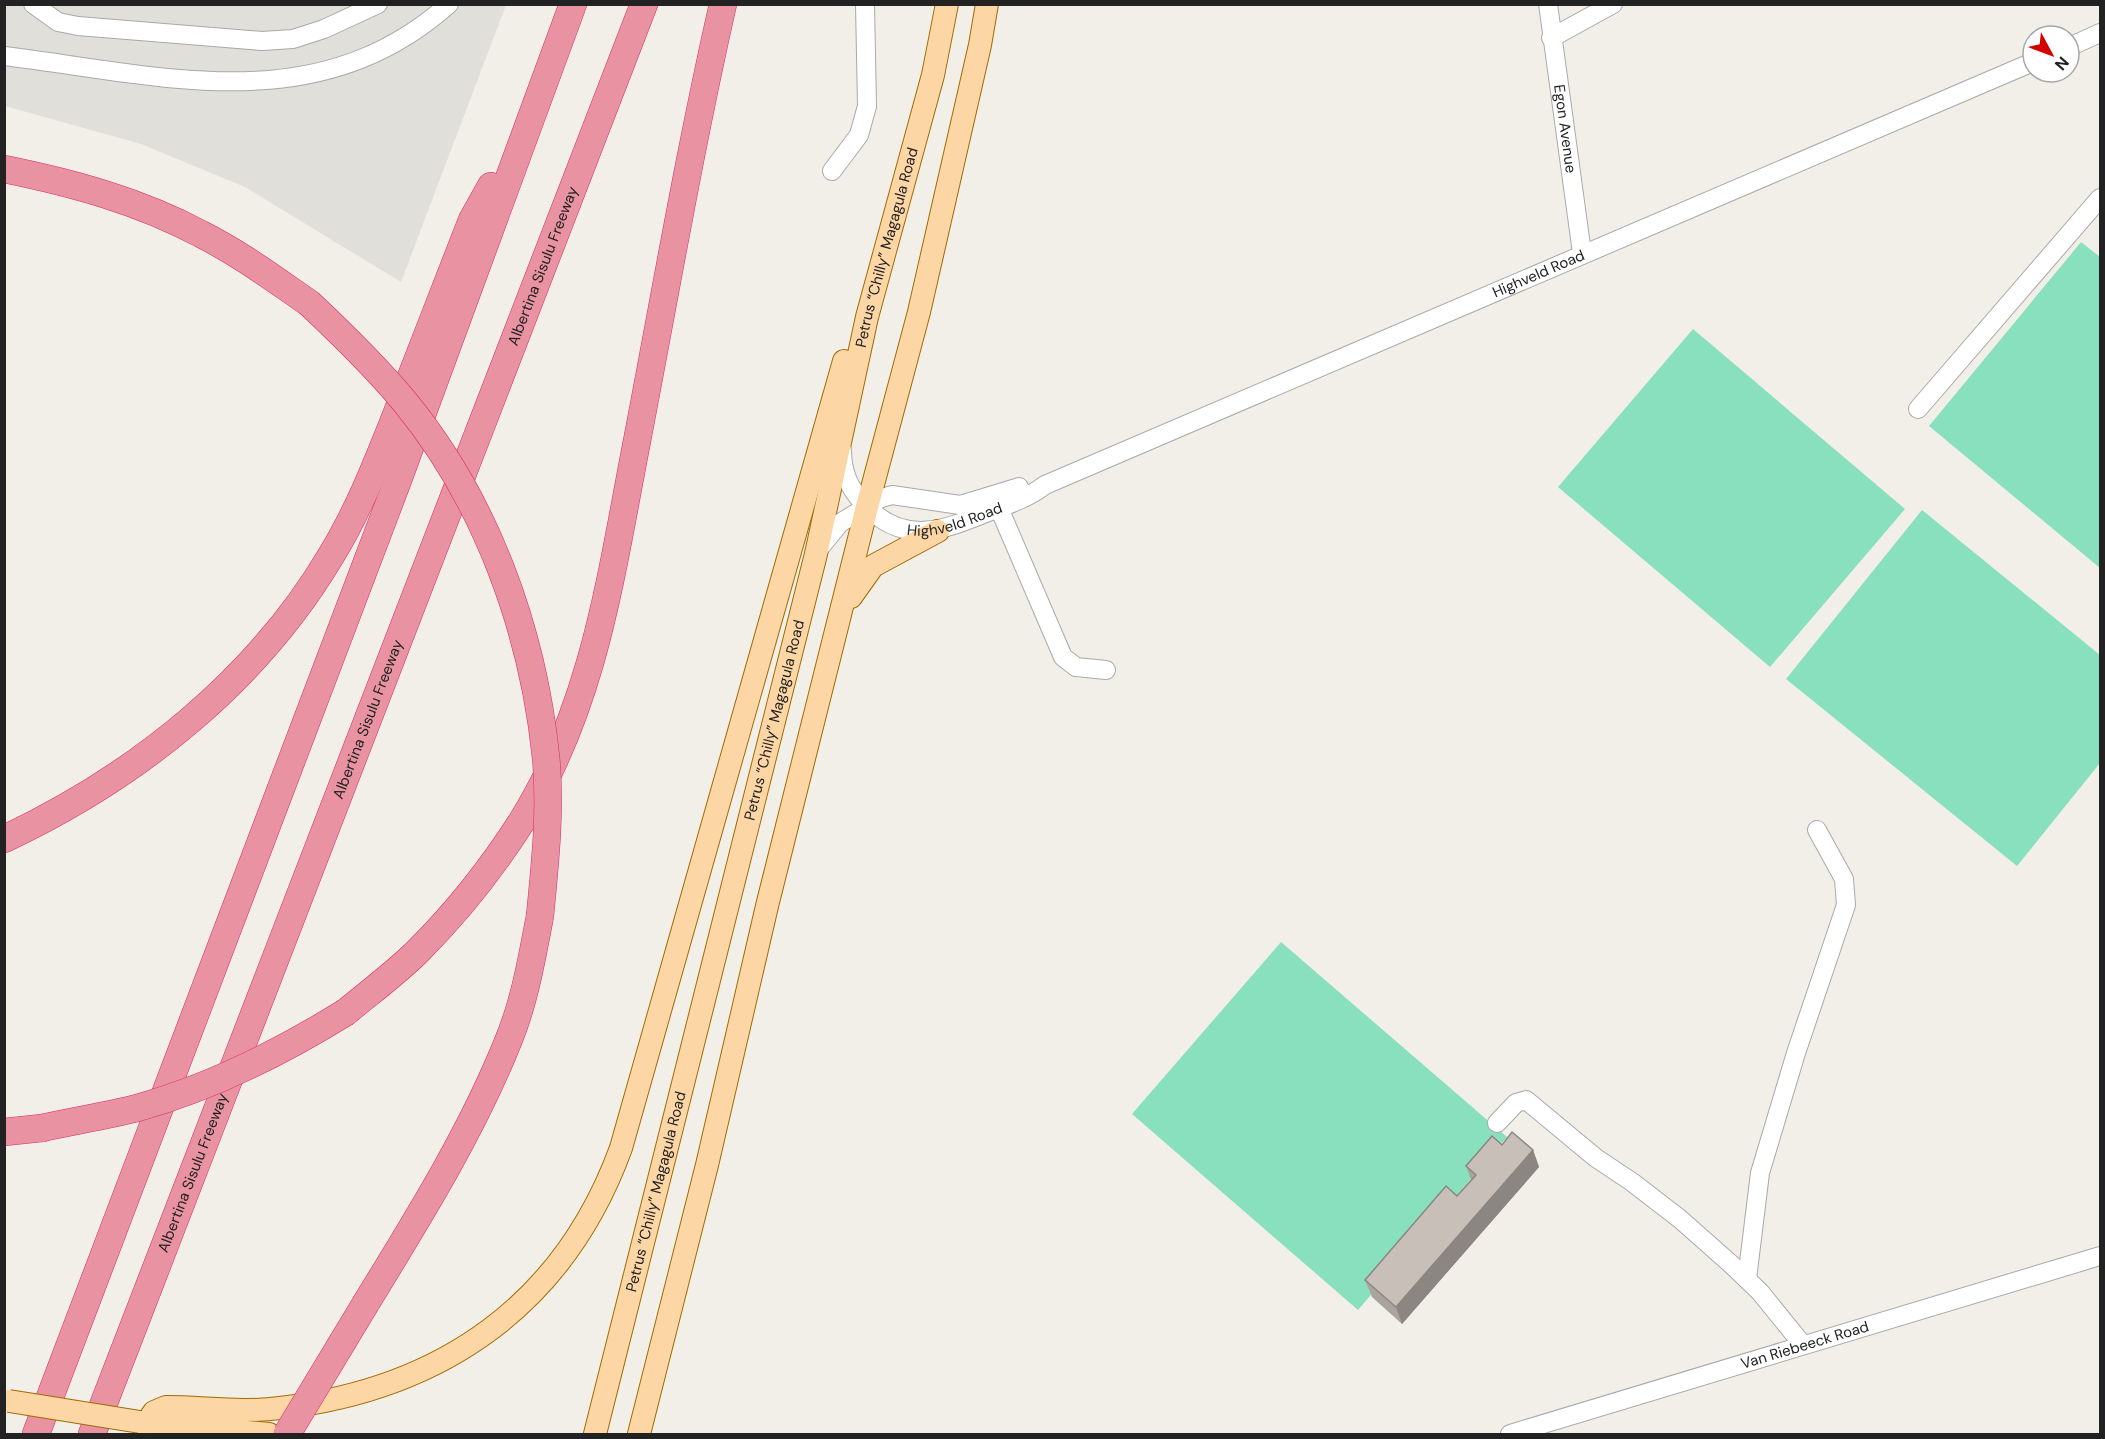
<svg xmlns="http://www.w3.org/2000/svg" width="2105" height="1439" font-family="'DM Sans',sans-serif">
<style>
.airport{fill:#e1dfda}
.pitch{fill:#88e0be}
.lines{fill:none;stroke-linecap:round;stroke-linejoin:round}
.minor-casing{stroke:#a9a9a9;stroke-width:20}
.major-casing{stroke:#a06b00;stroke-width:24}
.highway-casing{stroke:#dc2a67;stroke-width:28}
.minor{stroke:#fff;stroke-width:18}
.major{stroke:#fcd6a4;stroke-width:22}
.highway{stroke:#e892a2;stroke-width:27}
.major-bridge-casing{stroke:#a06b00;stroke-width:24;stroke-linecap:butt}
.highway-bridge-casing{stroke:#dc2a67;stroke-width:28;stroke-linecap:butt}
.major-bridge{stroke:#fcd6a4;stroke-width:22}
.highway-bridge{stroke:#e892a2;stroke-width:27}
.wall{fill:#aba49e}
.shaded-wall{fill:#8b8681}
.building{fill:#c7bfb8;stroke:#8b8681;stroke-width:1.5}
.labels{text-anchor:middle;dominant-baseline:central;stroke-width:6;stroke-linejoin:round;paint-order:stroke}
.street-label{font-size:15px;fill:#222;stroke:#fff}
</style>
<rect width="100%" height="100%" fill="#f2efe9"/>
<!-- airport -->
<path class="airport" d="M 4,5 L 506,5 L 401,282 L 245,187 L 141,144 L 5,106 Z"/>
<!-- pitch -->
<g class="pitch">
<path d="M 2081,242 L 2100,257 L 2100,568 L 1929,426 Z"/>
<path d="M 1693,329 L 1905,509 L 1770,667 L 1558,487 Z"/>
<path d="M 1922,510 L 2100,655 L 2100,763 L 2017,866 L 1786,679 Z"/>
<path d="M 1281,942 L 1507,1137 L 1358,1310 L 1132,1114 Z"/>
</g>
<g class="lines">
<defs>
<g id="minor">
<path d="M 33,4 L 58,22 L 78,26 L 262,41 L 293,39 L 324,29 L 378,4"/>
<path id="s1" d="M 1548,4 L 1582,253"/>
<path d="M 1551,38 L 1613,4"/>
<path d="M 2069,47 L 2100,33"/>
<path d="M 4,56 C 162,75 316,122 449,4"/>
<path d="M 832,171 L 859,135 L 867,106 L 865,4"/>
<path d="M 1918,409 L 2100,198"/>
<path id="s2" d="M 842,450 C 842,472 849,488 864,504 C 904,547 944,530 991,511 C 1010,504 1028,498 1045,485 L 2033,62"/>
<path d="M 999,508 L 1063,657 L 1076,667 L 1106,670"/>
<path d="M 818,550 L 840,523 L 879,499 L 892,495 L 960,505 L 1019,487"/>
<path d="M 1497,1123 L 1516,1103 L 1526,1100 L 1596,1158 L 1632,1182 L 1680,1219 L 1732,1265 L 1760,1292 L 1803,1345"/>
<path d="M 1747,1279 L 1760,1173 L 1796,1053 L 1846,905 L 1844,879 L 1817,830"/>
<path id="s3" d="M 1510,1434 L 2100,1256"/>
</g>
<g id="major">
<path d="M 851,597 L 873,566 L 938,531"/>
<path d="M 140,1422 L 269,1434"/>
<path d="M 147,1422 L 154,1412 L 166,1407 C 203,1407 243,1413 280,1408 C 443,1389 564,1304 621,1148 L 844,361"/>
<path id="s4" d="M 595,1434 L 816,554 L 867,317 L 933,75 L 947,4"/>
<path d="M 639,1434 L 707,1165 L 767,906 L 867,507 L 919,312 L 980,45 L 987,4"/>
</g>
<g id="highway">
<path d="M 4,169 C 73,183 139,201 201,234 C 239,253 274,279 309,303"/>
<path d="M 4,839 C 136,777 257,681 332,554 C 357,513 375,468 393,423 C 419,355 446,288 472,220 L 491,186"/>
<path d="M 346,1012 C 370,992 396,973 418,951 C 457,912 492,868 522,821 C 595,703 611,574 637,441 C 665,295 690,149 723,4"/>
<path d="M 4,1132 L 42,1128"/>
<path d="M 366,1303 C 418,1218 472,1132 509,1039 C 525,1000 532,957 540,916"/>
<path d="M 36,1434 L 398,480 L 573,4"/>
<path id="s5" d="M 92,1434 L 644,4"/>
</g>
</defs>
<!-- minor casing -->
<use href="#minor" class="minor-casing"/>
<!-- major casing -->
<use href="#major" class="major-casing"/>
<!-- highway casing -->
<use href="#highway" class="highway-casing"/>
<!-- minor -->
<use href="#minor" class="minor"/>
<!-- major -->
<use href="#major" class="major"/>
<!-- highway -->
<use href="#highway" class="highway"/>
<defs>
<path id="major-bridge" d="M 9,1401 L 140,1422"/>
<g id="highway-bridge">
<path d="M 309,303 C 342,334 375,366 404,401 C 486,500 533,630 546,758 C 551,810 545,864 540,916"/>
<path d="M 42,1128 C 73,1121 106,1116 137,1108 C 212,1087 280,1053 346,1012"/>
<path d="M 287,1434 L 366,1303"/>
</g>
</defs>
<!-- major-bridge casing -->
<use href="#major-bridge" class="major-bridge-casing"/>
<!-- highway-bridge casing -->
<use href="#highway-bridge" class="highway-bridge-casing"/>
<!-- major-bridge -->
<use href="#major-bridge" class="major-bridge"/>
<!-- highway-bridge -->
<use href="#highway-bridge" class="highway-bridge"/>
</g>
<!-- wall -->
<path class="wall" d="M 1502,1145 L 1533,1150 L 1539,1167 L 1402,1324 L 1372,1297 L 1365,1280 L 1457,1196 L 1471,1180 L 1466,1166 Z"/>
<!-- shaded-wall -->
<path class="shaded-wall" d="M 1533,1150 L 1539,1167 L 1402,1324 L 1396,1307 Z"/>
<!-- building -->
<path class="building" d="M 1512,1132 L 1533,1150 L 1396,1307 L 1365,1280 L 1446,1186 L 1457,1196 L 1476,1175 L 1466,1166 L 1492,1136 L 1502,1145 Z"/>
<g class="labels">
<!-- street labels -->
<g class="street-label">
<text stroke="none"><textPath href="#s1" startOffset="126">Egon Avenue</textPath></text>
<text stroke="none"><textPath href="#s4" startOffset="1222">Petrus “Chilly” Magagula Road</textPath></text>
<text stroke="none"><textPath href="#s5" startOffset="1252">Albertina Sisulu Freeway</textPath></text>
<text stroke="none"><textPath href="#s2" startOffset="795">Highveld Road</textPath></text>
<text stroke="none"><textPath href="#s2" startOffset="160">Highveld Road</textPath></text>
<text stroke="none"><textPath href="#s5" startOffset="766">Albertina Sisulu Freeway</textPath></text>
<text stroke="none"><textPath href="#s4" startOffset="736">Petrus “Chilly” Magagula Road</textPath></text>
<text stroke="none"><textPath href="#s5" startOffset="280">Albertina Sisulu Freeway</textPath></text>
<text stroke="none"><textPath href="#s4" startOffset="250">Petrus “Chilly” Magagula Road</textPath></text>
<text stroke="none"><textPath href="#s3" startOffset="308">Van Riebeeck Road</textPath></text>
</g>
</g>
<!-- border -->
<rect width="2105" height="1439" fill="none" stroke="#222222" stroke-width="12"/>
<!-- north arrow -->
<g transform="translate(2051 54) rotate(131)"><circle r="28" fill="#ffffff" stroke="#a7a7a7" stroke-width="1.5"/>
<path d="M0-4.5L10 22L0 15L-10 22Z" fill="#d40000"/>
<text y="-9" font-size="16" font-weight="bold" text-anchor="middle" fill="#222222">N</text>
</g>
</svg>
